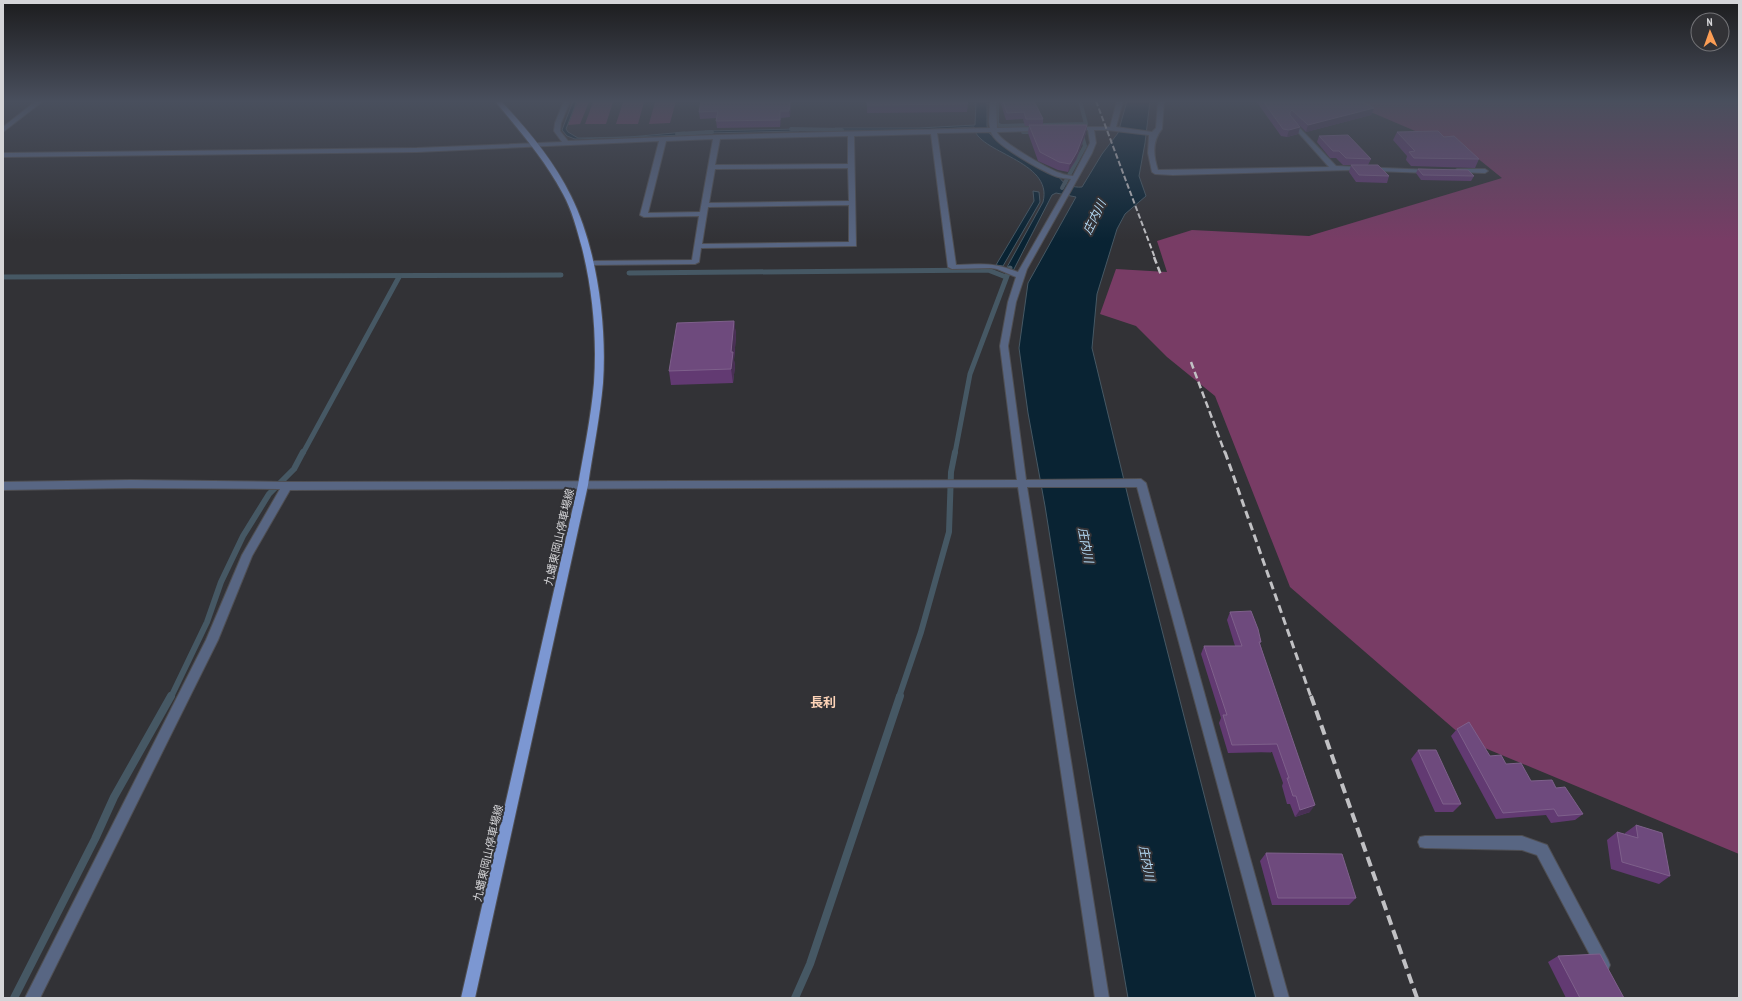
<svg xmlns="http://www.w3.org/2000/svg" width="1742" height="1001" font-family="'PT Sans Narrow','Noto Sans JP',sans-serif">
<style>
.green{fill:#783c65}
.water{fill:#092333;stroke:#465864}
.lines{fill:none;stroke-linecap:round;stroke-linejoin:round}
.stream-far3{stroke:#465864;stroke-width:4}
.stream-far2{stroke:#465864;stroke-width:5}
.stream-far1{stroke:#465864;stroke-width:6}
.stream{stroke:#465864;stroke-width:8}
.minor-casing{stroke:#4f4f53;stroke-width:2}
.major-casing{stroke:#4f4f53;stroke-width:2}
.minor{fill:#586683;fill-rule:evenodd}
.major{fill:#7c97d2;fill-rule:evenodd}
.rail-far3{stroke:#c1c1c4;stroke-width:2;stroke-dasharray:5.5 2.5;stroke-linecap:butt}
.rail-far2{stroke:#c1c1c4;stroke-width:2.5;stroke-dasharray:7 3.5;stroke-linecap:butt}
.rail-far1{stroke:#c1c1c4;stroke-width:3;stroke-dasharray:8 4.5;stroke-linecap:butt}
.rail{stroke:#c1c1c4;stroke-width:4;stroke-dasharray:10 5.5;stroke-linecap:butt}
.wall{fill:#623a72}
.shaded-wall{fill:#493055}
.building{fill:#6e4a7d;stroke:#7e608b}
.labels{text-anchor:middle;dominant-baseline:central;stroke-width:4;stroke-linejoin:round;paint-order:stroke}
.street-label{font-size:11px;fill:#d5d5d8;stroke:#323236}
.water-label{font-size:12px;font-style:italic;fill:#b4daf5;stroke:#323236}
.quarter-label{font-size:13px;font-weight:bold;fill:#fed4b8;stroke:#323236}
</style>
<rect width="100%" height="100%" fill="#323236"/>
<!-- green -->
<g class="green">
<path d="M 676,101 L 670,123 L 649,124 L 655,102 Z"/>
<path d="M 1345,101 L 1739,101 L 1739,854 L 1468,741 L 1290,587 L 1215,396 L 1167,357 L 1136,326 L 1100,314 L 1116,269 L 1167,272 L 1157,241 L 1192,230 L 1309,236 L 1502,178 L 1476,157 Z"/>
<path d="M 577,102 L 589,102 L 580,124 L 568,125 Z"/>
<path d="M 593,102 L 613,102 L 606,124 L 585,124 Z"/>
<path d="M 623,102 L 644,102 L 638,124 L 616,124 Z"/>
</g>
<!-- water -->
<g class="water">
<path d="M 573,101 L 577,101 L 566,129 L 568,132 L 578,138 L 629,137 L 685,132 L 684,135 L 575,139 L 567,136 L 562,130 Z"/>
<path d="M 976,101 L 987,101 L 987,126 L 990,134 L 1059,177 C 1063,184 1073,188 1082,187 L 1102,154 L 1118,133 L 1127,101 L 1150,101 L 1145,143 L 1139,176 L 1146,196 L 1125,214 L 1117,229 L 1097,294 L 1092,348 L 1130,505 L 1256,998 L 1128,998 L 1075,694 L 1045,506 L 1028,413 L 1019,348 L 1028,283 L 1076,197 L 1056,193 L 1052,195 L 1013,271 L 1006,269 L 1043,202 C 1054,160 976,153 974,127 L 920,130 L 836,130 L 835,128 L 919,128 L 975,125 Z"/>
<path d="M 799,129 L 799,131 L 705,133 L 705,131 Z"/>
<path d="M 1033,191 L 1039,192 L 1040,202 L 1003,266 L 996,265 L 1034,201 Z"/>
</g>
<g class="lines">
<!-- stream-far3 -->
<g class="stream-far3">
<path d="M 997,101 L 997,124 L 1001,126 L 1033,125"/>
<path d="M 1044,125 L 1086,124 L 1080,101"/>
<path d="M 791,129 L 842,130"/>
<path d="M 1023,132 L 1035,132"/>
<path d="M 677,134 L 712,132"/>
<path d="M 1062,188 L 1085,146 L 1081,132"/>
</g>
<!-- stream-far2 -->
<g class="stream-far2">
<path d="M 629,273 L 988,270 L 1006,277"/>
<path d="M 3,277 L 561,275"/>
<path d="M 303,453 L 399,277"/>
<path d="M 955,453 L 970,374 L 1010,268"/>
</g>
<!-- stream-far1 -->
<g class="stream-far1">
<path d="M 171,697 L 207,622 L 221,582 L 243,536 L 269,494 L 294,469 L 303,452"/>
<path d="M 899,697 L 921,632 L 949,532 L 951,472 L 955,452"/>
</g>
<!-- stream -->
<g class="stream">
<path d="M 14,998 L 95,839 L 114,797 L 171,696"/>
<path d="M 795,998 L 810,964 L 900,696"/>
</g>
<defs>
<g id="minor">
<path d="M 36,101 L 43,101 L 3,132 L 3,127 Z"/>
<path d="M 564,101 L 570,101 L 561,123 L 560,131 L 568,141 L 717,135 L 990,128 L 989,122 L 990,101 L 996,101 L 997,128 L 1041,127 L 1044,129 L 1041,131 L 997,132 C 999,141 1050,170 1060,173 C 1064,175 1069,175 1073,176 L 1090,143 L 1088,130 L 1073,130 L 1071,129 L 1071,127 L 1110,127 L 1117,101 L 1123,101 L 1116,127 L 1152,132 L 1156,128 L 1158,101 L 1164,101 L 1162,129 C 1152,141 1153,155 1158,170 L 1329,167 L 1289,122 L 1288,121 L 1291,119 L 1336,166 L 1431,170 L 1432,171 L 1429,173 L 1348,170 L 1173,175 L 1155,174 L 1152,172 L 1148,153 L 1149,135 L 1107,130 L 1094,130 L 1096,143 L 1092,153 L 1027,269 L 1016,302 L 1008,346 L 1026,480 L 1141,479 L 1146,483 L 1289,998 L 1275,998 L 1137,487 L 1027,487 L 1109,998 L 1095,998 L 1018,487 L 290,490 L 252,556 L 218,640 L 40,998 L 25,998 L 206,640 L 242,555 L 280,489 L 131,488 L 3,490 L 3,482 L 131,480 L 287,482 L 1017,480 L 1000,346 L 1008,302 L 1016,277 L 997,269 L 991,268 L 952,269 L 948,267 L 931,134 L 854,136 L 856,246 L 701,248 L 699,262 L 695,264 L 590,265 L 586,263 L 590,261 L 692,260 L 699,216 L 644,217 L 640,215 L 659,141 L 417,152 L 3,157 L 3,153 L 417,148 L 562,142 L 554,131 L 555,123 ZM 991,132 C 993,144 1042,171 1055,176 C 1060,178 1066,178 1071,179 L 1018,272 C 993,262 982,264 956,265 L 937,133 ZM 848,136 L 848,164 L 715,165 L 720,139 ZM 713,139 L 700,212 L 648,213 L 666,141 ZM 848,168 L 849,201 L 709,203 L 715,169 ZM 849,205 L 849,242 L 702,244 L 708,207 Z"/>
<path d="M 1457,169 L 1485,169 L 1488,171 L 1485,173 L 1455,172 L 1454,171 Z"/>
<path d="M 1425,836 L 1522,836 L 1547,845 L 1608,960 L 1610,965 L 1608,970 L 1603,972 L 1598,970 L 1537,855 L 1522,850 L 1425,848 L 1420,847 L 1418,842 L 1420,837 Z"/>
</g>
<path id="major" d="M 495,101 L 501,101 C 528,130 554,161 571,196 C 597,248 607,325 603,383 C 600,417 593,451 588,485 L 475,998 L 461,998 L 578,485 C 584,451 591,417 594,383 C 597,338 593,292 582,248 C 577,230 572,210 563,194 C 543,157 521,133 495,101 Z"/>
</defs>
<!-- minor casing -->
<use href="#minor" class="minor-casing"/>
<!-- major casing -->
<use href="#major" class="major-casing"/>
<!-- minor -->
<use href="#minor" class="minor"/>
<!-- major -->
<use href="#major" class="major"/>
<!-- rail-far3 -->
<path class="rail-far3" d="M 1096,101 L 1155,258"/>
<!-- rail-far2 -->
<g class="rail-far2">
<path d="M 1154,257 L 1161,275"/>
<path d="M 1191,362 L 1225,453"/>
</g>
<!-- rail-far1 -->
<path class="rail-far1" d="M 1225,452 L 1311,697"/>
<!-- rail -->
<path class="rail" d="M 1311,696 L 1417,998"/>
</g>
<!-- wall -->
<g class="wall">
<path d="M 791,101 L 790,117 L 781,118 L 780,127 L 717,128 L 716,121 L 717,118 L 700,119 L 699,112 Z"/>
<path d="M 867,101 L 968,104 L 967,112 L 867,113 Z"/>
<path d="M 1000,101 L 1034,101 L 1043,119 L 1043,125 L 1087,125 L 1086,133 L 1076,160 L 1068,172 L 1058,170 L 1038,161 L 1028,133 L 1029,126 L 1025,126 L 1023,119 L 1006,120 Z"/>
<path d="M 1256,101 L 1361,101 L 1374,108 L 1371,115 L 1306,132 L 1296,122 L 1300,127 L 1298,134 L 1287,137 L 1281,136 Z"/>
<path d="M 1397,132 L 1444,137 L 1479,159 L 1475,168 L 1411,166 L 1406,160 L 1407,156 L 1393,140 Z"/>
<path d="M 1319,136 L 1371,159 L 1368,165 L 1389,176 L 1387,183 L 1356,182 L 1349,172 L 1351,165 L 1343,165 L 1336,158 L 1330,158 L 1317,142 Z"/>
<path d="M 1418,169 L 1474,176 L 1471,181 L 1421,180 L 1416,173 Z"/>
<path d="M 734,321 L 736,335 L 734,360 L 735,366 L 733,383 L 671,385 L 669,371 Z"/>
<path d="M 1230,612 L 1261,642 L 1260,643 L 1310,812 L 1295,817 L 1290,804 L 1287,804 L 1282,786 L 1283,783 L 1272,752 L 1228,753 L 1219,723 L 1221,718 L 1201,654 L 1204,646 L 1235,646 L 1227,620 Z"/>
<path d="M 1457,729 L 1490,756 L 1531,781 L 1556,788 L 1583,814 L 1575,820 L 1551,823 L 1546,815 L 1496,819 L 1451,736 Z"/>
<path d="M 1418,750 L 1461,804 L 1453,812 L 1435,812 L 1411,759 Z"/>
<path d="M 1636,825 L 1670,876 L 1659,884 L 1611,869 L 1607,840 L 1617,832 L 1625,834 L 1625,833 Z"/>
<path d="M 1266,853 L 1356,898 L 1349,905 L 1272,905 L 1260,861 Z"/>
<path d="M 1558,956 L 1624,998 L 1566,998 L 1548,962 Z"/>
</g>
<!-- shaded-wall -->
<g class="shaded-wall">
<path d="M 790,101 L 791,101 L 790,117 L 789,111 Z"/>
<path d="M 1374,108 L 1371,115 L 1306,132 L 1308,125 Z"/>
<path d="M 780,111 L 781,118 L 780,127 Z"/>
<path d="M 1087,125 L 1086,133 L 1076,160 L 1068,172 L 1070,164 Z"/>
<path d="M 1300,127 L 1298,134 L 1287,137 L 1289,130 Z"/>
<path d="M 734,321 L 736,335 L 734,360 L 735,366 L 733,383 L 731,369 L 731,352 Z"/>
<path d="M 1315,805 L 1310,812 L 1295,817 L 1300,810 Z"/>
</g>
<!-- building -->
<g class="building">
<path d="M 701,101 L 790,101 L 789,111 L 780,111 L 780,120 L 716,121 L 718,111 L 699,112 Z"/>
<path d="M 867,101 L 967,101 L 968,104 L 867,105 Z"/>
<path d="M 1003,101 L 1034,101 L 1043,119 L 1026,119 L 1024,112 L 1007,113 Z"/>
<path d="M 1263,101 L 1361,101 L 1374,108 L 1308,125 L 1292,110 L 1290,112 L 1290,115 L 1300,127 L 1289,130 L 1283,129 Z"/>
<path d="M 1029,125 L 1087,125 L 1077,152 L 1070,164 L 1059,162 L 1040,152 Z"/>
<path d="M 1438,131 L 1444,137 L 1454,136 L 1479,159 L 1414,158 L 1409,152 L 1415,151 L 1397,132 Z"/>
<path d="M 1348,135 L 1371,159 L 1346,158 L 1339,151 L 1333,151 L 1319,136 Z"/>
<path d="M 1351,165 L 1378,165 L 1389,176 L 1359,175 Z"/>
<path d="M 1418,169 L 1468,170 L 1474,176 L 1423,175 Z"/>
<path d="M 734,321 L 731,352 L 733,352 L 731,369 L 669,371 L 677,323 Z"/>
<path d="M 1251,611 L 1258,629 L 1261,642 L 1259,642 L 1315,805 L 1300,810 L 1296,796 L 1293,796 L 1287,778 L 1289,778 L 1277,744 L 1232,745 L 1223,715 L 1227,715 L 1204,646 L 1242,646 L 1230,612 Z"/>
<path d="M 1469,722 L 1490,756 L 1501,755 L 1506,764 L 1521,763 L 1531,781 L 1552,780 L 1556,788 L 1565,787 L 1583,814 L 1558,816 L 1554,809 L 1503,813 L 1457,729 Z"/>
<path d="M 1418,750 L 1436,750 L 1461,804 L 1443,804 Z"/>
<path d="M 1636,825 L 1662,833 L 1670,876 L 1622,862 L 1617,832 L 1638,838 Z"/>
<path d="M 1266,853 L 1342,854 L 1356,898 L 1278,898 Z"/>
<path d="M 1600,954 L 1624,998 L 1580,998 L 1558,956 Z"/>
</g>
<!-- sky -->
<linearGradient id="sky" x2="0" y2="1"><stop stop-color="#1c1c1e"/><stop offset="0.42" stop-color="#494f5d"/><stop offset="1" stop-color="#494f5d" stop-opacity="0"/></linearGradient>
<rect width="1742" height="241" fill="url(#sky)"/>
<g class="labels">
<!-- street labels -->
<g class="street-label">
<text transform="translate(559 537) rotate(-77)">九蟠東岡山停車場線</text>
<text transform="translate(488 853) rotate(-77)">九蟠東岡山停車場線</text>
</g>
<!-- water labels -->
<g class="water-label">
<text transform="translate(1094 217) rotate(-64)">庄内川</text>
<text transform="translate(1086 545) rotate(79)">庄内川</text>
<text transform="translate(1147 863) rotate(79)">庄内川</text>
</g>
<!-- quarter labels -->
<g class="quarter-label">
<text x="823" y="702">長利</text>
</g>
</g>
<!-- border -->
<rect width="1742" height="1001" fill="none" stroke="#d5d5d8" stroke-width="8"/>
<!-- north arrow -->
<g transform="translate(1710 32) rotate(358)"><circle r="19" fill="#323236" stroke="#737377"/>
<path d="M0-3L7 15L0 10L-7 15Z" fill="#fc9d54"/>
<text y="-6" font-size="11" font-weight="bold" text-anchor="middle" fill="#d5d5d8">N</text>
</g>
</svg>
